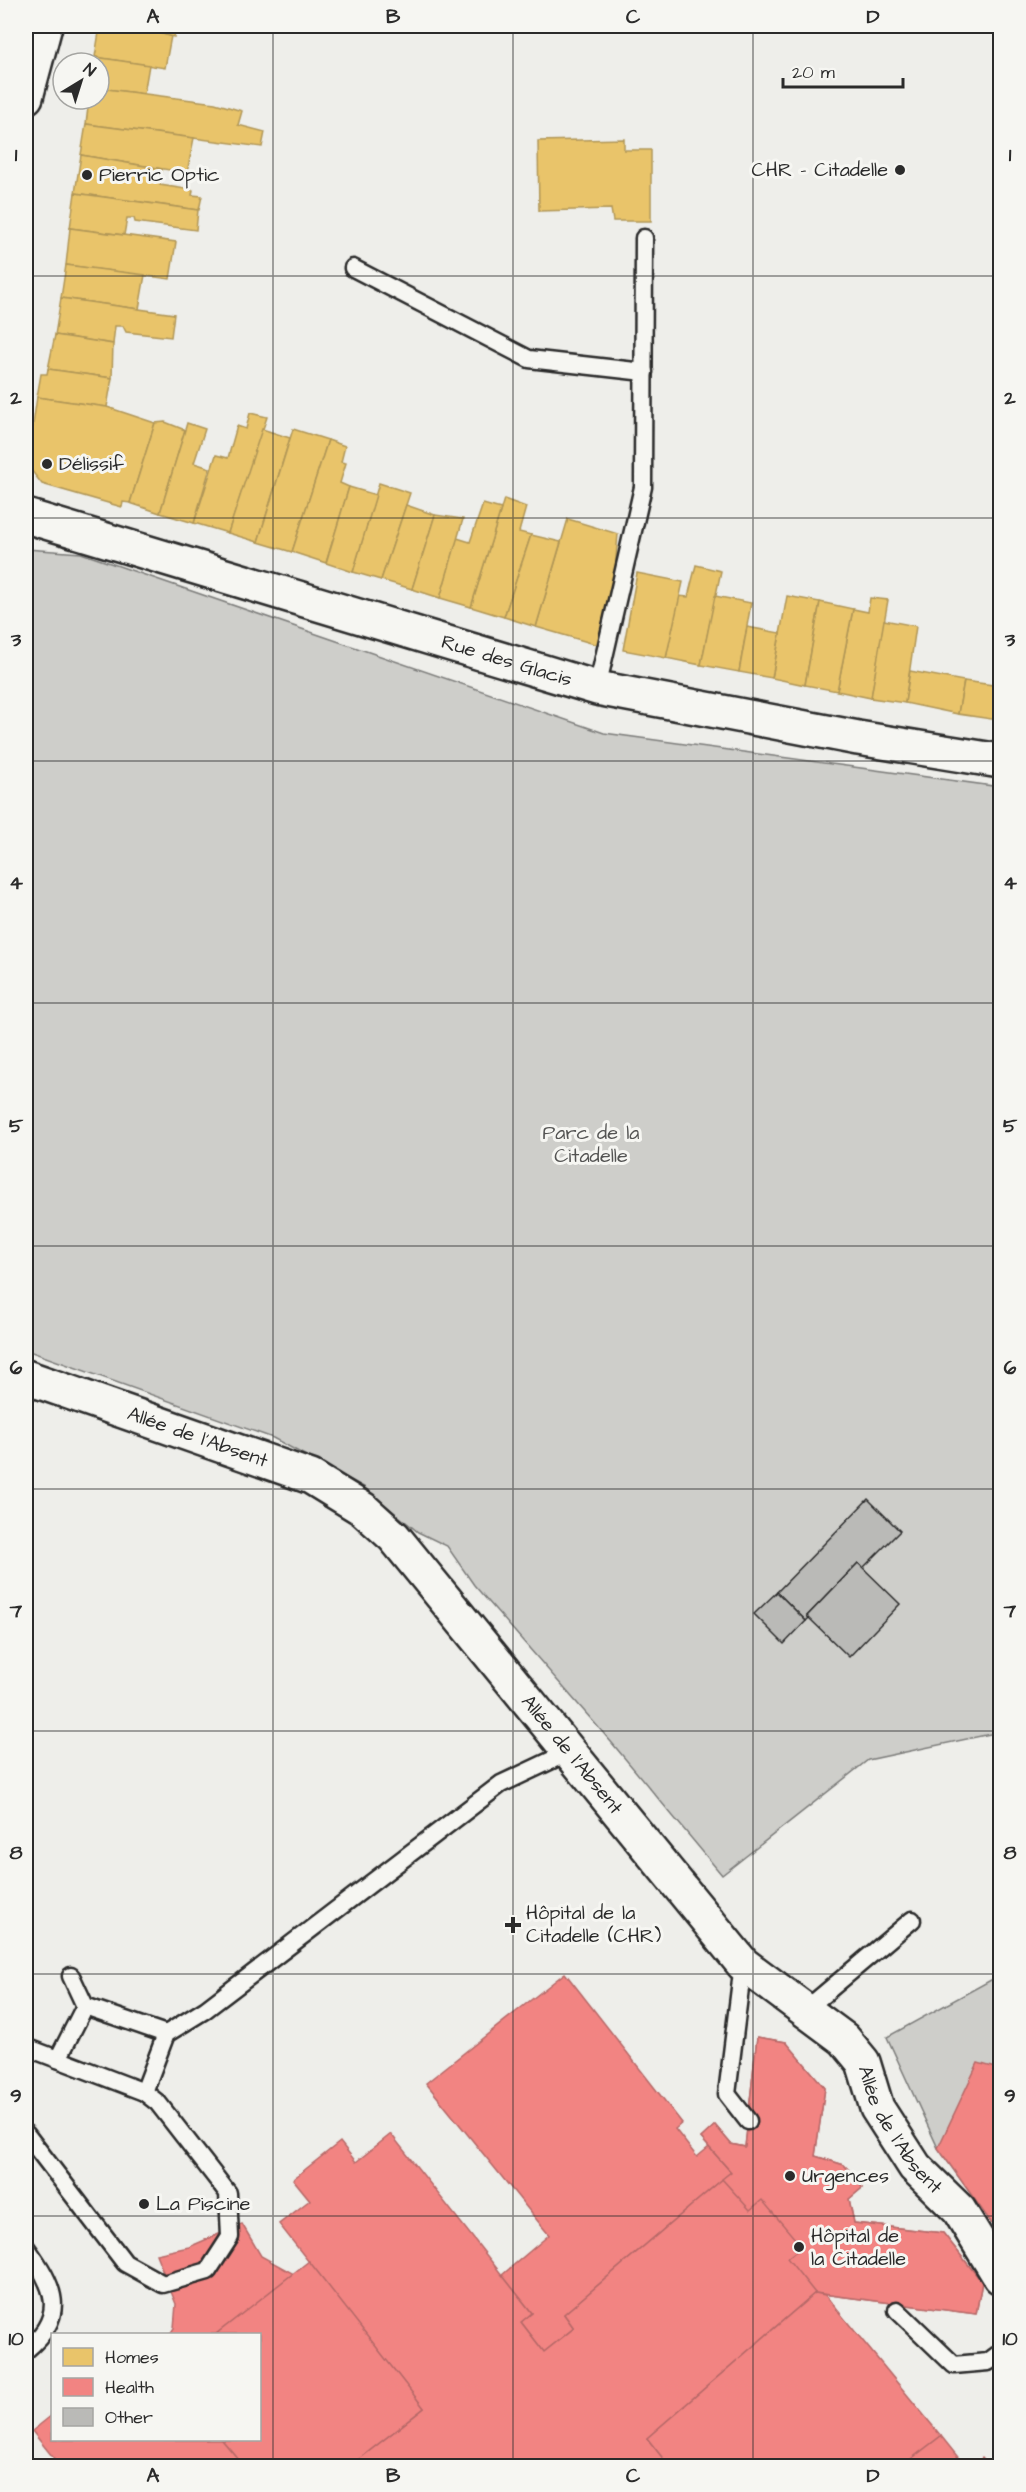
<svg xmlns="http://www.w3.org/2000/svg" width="1026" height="2492" font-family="'Architects Daughter',sans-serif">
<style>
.green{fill:#cececa;stroke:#7c7c7a;stroke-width:1.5}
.homes{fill:#e9c46a;stroke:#b09657;stroke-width:1.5}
.health{fill:#f28482;stroke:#b66968;stroke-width:1.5}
.building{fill:#babab7;stroke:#2b2b2b;stroke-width:1.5}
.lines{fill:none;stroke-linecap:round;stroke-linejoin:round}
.service-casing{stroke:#2b2b2b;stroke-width:21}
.minor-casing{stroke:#2b2b2b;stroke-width:38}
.tertiary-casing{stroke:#2b2b2b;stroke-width:38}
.service{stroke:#f6f6f2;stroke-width:16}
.minor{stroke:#f6f6f2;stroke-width:33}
.tertiary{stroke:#f6f6f2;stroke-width:33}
.grid{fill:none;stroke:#2b2b2b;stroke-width:1.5;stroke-opacity:0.55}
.poi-dot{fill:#2b2b2b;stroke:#f6f6f2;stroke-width:2}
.labels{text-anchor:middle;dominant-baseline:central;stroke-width:6;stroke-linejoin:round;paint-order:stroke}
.poi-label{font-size:20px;fill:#2b2b2b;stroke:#f6f6f2;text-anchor:start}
.street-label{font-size:20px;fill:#2b2b2b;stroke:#f6f6f2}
.park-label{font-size:20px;fill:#545453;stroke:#f6f6f2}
.neatline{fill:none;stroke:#2b2b2b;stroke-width:2}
.grid-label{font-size:20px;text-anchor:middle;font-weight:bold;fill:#2b2b2b}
</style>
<rect width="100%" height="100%" fill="#eeeeea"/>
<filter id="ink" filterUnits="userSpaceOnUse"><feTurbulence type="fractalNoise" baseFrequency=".0167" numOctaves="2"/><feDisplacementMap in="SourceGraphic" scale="12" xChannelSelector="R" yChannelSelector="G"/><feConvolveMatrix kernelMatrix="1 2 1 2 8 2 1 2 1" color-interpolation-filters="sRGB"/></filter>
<g filter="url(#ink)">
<!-- green -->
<g class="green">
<path d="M 26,549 L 81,553 L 604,733 L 1000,787 L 1000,1732 L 868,1760 L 722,1875 L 612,1743 L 474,1585 L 447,1546 L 418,1532 L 364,1487 L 273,1438 L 26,1350 Z"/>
<path d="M 1000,1975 L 1000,2235 L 938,2148 L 887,2037 Z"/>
</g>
<!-- homes -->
<g class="homes">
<path d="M 100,26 L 131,26 L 171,36 L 165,68 L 95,57 Z"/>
<path d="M 131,26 L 176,26 L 174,37 Z"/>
<path d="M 95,57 L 149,65 L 144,94 L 99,88 L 99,63 L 94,63 Z"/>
<path d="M 99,88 L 215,103 L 242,111 L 238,125 L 265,132 L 262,147 L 86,124 L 89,99 L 99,99 Z"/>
<path d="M 86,124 L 194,138 L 187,173 L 81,155 Z"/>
<path d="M 624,139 L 624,150 L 651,150 L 651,221 L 613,221 L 611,209 L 539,211 L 538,141 Z"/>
<path d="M 81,155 L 162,169 L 160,185 L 193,190 L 192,195 L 202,196 L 199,210 L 75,193 Z"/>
<path d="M 75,193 L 198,210 L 196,230 L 135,222 L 134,218 L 127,218 L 124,235 L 70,228 Z"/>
<path d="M 70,228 L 176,242 L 170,279 L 66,265 Z"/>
<path d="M 66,265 L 145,275 L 139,309 L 61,298 Z"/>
<path d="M 61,298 L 174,314 L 171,337 L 126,332 L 123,326 L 115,326 L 113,344 L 55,335 Z"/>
<path d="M 55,335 L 113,344 L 112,378 L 48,369 Z"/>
<path d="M 48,369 L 112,378 L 107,407 L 37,397 L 41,374 L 47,374 Z"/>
<path d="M 37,397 L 107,407 L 155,423 L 130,503 L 123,502 L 122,507 L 42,484 L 27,465 Z"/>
<path d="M 250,413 L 267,417 L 228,533 L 194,523 L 216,455 L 228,458 L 237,426 L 246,429 Z"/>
<path d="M 165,422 L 185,430 L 160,513 L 130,503 L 155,423 Z"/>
<path d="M 187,423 L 205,429 L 194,463 L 210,468 L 194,523 L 160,513 Z"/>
<path d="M 262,429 L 290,438 L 258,542 L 228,533 Z"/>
<path d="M 293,429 L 328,440 L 292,552 L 258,542 Z"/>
<path d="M 328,440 L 345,446 L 341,462 L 346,463 L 340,483 L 349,487 L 326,563 L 292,552 Z"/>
<path d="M 379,483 L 410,493 L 381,580 L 353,572 Z"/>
<path d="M 349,487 L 376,495 L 353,572 L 326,563 Z"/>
<path d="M 504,499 L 526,507 L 519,532 L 531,535 L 504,617 L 471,607 Z"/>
<path d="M 483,504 L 501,509 L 471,607 L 440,598 L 457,538 L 470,542 Z"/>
<path d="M 406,505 L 435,515 L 412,589 L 381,580 Z"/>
<path d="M 435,515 L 463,519 L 440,598 L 412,589 Z"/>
<path d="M 568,519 L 618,534 L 613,594 L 598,645 L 536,627 Z"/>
<path d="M 531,535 L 561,542 L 536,627 L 504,617 Z"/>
<path d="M 696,565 L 721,571 L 701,665 L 666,658 L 679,596 L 688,597 Z"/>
<path d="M 637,573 L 683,582 L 666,658 L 623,650 Z"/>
<path d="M 715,596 L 751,603 L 739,672 L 701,665 Z"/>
<path d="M 787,596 L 820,602 L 805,685 L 772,678 Z"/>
<path d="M 870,598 L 888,600 L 871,698 L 837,691 L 853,609 L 868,612 Z"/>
<path d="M 820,602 L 853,609 L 837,691 L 805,685 Z"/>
<path d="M 884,620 L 916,626 L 905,703 L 871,698 Z"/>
<path d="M 747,627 L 780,633 L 772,678 L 739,672 Z"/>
<path d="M 910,671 L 964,681 L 958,714 L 905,703 Z"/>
<path d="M 964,681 L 1000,686 L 998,720 L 958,714 Z"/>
</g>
<!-- health -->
<g class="health">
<path d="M 565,1973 L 682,2123 L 675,2129 L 697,2157 L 709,2147 L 731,2172 L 564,2314 L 574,2328 L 544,2352 L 521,2322 L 532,2313 L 502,2275 L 549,2235 L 426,2083 Z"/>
<path d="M 757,2037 L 786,2042 L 825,2088 L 815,2156 L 844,2165 L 858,2180 L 862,2188 L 849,2199 L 854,2223 L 943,2233 L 982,2282 L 976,2314 L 815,2293 L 647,2438 L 669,2466 L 350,2466 L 424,2408 L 279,2224 L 310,2200 L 293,2179 L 340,2142 L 356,2162 L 391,2134 L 532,2313 L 521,2322 L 544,2352 L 574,2328 L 564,2314 L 731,2172 L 701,2138 L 715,2125 L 731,2144 L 745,2147 Z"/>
<path d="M 757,2037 L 786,2042 L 825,2088 L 815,2156 L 844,2165 L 858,2180 L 862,2188 L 849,2199 L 854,2223 L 943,2233 L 982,2282 L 976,2314 L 815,2293 L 787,2258 L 802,2247 L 762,2200 L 750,2210 L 722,2179 L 731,2172 L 701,2138 L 715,2125 L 731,2144 L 745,2147 Z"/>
<path d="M 978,2063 L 1000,2069 L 1000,2235 L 938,2148 Z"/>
<path d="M 242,2224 L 261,2256 L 294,2274 L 216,2334 L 170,2334 L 174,2328 L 176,2304 L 156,2254 L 189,2247 Z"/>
<path d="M 309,2261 L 424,2408 L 350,2466 L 244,2466 L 222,2440 L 260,2440 L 260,2334 L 216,2334 Z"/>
<path d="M 815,2293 L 825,2295 L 941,2436 L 902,2466 L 669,2466 L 647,2438 Z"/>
<path d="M 52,2415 L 52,2440 L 222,2440 L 244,2466 L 60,2466 L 32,2431 Z"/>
<path d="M 941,2436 L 965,2466 L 902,2466 Z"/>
<path d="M 982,2458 L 989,2466 L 972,2466 Z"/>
</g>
<!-- building -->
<g class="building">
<path d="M 868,1499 L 900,1531 L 863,1568 L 858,1563 L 807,1616 L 809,1618 L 806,1621 L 777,1592 Z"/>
<path d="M 858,1563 L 900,1604 L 849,1657 L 807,1616 Z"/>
<path d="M 777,1592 L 806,1621 L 784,1644 L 754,1614 Z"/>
</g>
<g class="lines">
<defs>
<g id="service">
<path d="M 353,268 L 529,359 L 644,372"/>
<path d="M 597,688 L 643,487 L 644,238"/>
<path d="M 743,1964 L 727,2094 L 748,2121"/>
<path d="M 71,1976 L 85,2006 L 166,2034"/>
<path d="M 804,2011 L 912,1920"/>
<path d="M 26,2047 L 144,2092 L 158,2103 L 228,2193 L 230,2237 L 208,2271 L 163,2284 L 125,2263 L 26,2134"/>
<path d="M 58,2059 L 85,2006"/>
<path d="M 144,2092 L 166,2034 L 205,2010 L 501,1784 L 569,1752"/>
<path d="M 26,2247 C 54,2286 69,2315 26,2350"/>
<path d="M 897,2310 L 954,2365 L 988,2362 L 1000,2353"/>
</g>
<g id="minor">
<path id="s1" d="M 26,516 L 597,688 L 858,738 L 1000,761"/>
<path id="s2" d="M 26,1377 L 311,1477 L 363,1509 L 394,1537 L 743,1964 L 844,2039 L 863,2062 L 877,2108 L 915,2167 L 959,2210 L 1000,2277"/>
</g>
<path id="tertiary" d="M 26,97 L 45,26"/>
</defs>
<!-- service casing -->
<use href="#service" class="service-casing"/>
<!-- minor casing -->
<use href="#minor" class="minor-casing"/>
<!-- tertiary casing -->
<use href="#tertiary" class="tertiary-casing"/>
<!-- service -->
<use href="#service" class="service"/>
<!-- minor -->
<use href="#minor" class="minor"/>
<!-- tertiary -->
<use href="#tertiary" class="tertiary"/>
</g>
</g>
<!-- grid -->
<path class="grid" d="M 273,26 L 273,2466M 513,26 L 513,2466M 753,26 L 753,2466M 26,276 L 1000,276M 26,518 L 1000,518M 26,761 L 1000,761M 26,1003 L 1000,1003M 26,1246 L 1000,1246M 26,1489 L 1000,1489M 26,1731 L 1000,1731M 26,1974 L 1000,1974M 26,2216 L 1000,2216"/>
<!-- markers -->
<g class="poi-dot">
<circle cx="900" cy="170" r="6"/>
<circle cx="87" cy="175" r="6"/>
<circle cx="47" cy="464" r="6"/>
<path d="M510 1916h6v6h6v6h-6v6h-6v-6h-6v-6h6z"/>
<circle cx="790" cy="2176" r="6"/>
<circle cx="144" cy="2204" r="6"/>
<circle cx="799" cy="2247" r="6"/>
</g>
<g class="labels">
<!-- poi labels -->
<g class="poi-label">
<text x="888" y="170" text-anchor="end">CHR - Citadelle</text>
<text x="99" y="175">Pierric Optic</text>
<text x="59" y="464">Délissif</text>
<text x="526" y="1913">Hôpital de la<tspan x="526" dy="23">Citadelle (CHR)</tspan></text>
<text x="802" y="2176">Urgences</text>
<text x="156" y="2204">La Piscine</text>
<text x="811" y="2236">Hôpital de<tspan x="811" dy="23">la Citadelle</tspan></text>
</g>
<!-- street labels -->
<g class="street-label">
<text stroke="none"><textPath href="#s1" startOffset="502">Rue des Glacis</textPath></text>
<text stroke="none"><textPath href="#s2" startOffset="182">Allée de l'Absent</textPath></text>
<text stroke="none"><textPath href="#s2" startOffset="686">Allée de l'Absent</textPath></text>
<text stroke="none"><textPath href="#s2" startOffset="1190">Allée de l'Absent</textPath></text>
</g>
<!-- park labels -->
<g class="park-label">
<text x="591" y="1133">Parc de la<tspan x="591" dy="23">Citadelle</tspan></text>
</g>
</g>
<!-- margin -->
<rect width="1026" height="2492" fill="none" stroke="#f6f6f2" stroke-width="66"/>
<!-- legend -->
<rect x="51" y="2333" width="210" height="108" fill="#f6f6f2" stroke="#a5a5a2" stroke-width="1.5"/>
<rect x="63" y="2348" width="30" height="18" fill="#e9c46a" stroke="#a5a5a2" stroke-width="1.5"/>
<text x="105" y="2363" font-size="18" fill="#2b2b2b">Homes</text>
<rect x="63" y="2378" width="30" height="18" fill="#f28482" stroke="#a5a5a2" stroke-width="1.5"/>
<text x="105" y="2393" font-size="18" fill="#2b2b2b">Health</text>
<rect x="63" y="2408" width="30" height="18" fill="#babab7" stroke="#a5a5a2" stroke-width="1.5"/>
<text x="105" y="2423" font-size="18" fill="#2b2b2b">Other</text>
<!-- north arrow -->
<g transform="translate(81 81) rotate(38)"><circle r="28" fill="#f6f6f2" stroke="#a5a5a2" stroke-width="1.5"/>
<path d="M0-4.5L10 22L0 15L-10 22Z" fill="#2b2b2b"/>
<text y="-9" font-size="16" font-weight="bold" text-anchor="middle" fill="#2b2b2b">N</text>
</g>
<!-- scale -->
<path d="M783 78v9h120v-9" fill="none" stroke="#2b2b2b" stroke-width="3"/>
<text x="792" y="78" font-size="18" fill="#2b2b2b" stroke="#f6f6f2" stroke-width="4.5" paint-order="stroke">20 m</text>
<rect x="33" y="33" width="960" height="2426" class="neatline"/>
<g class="grid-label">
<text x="153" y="23">A</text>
<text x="393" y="23">B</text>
<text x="633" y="23">C</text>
<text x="873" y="23">D</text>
<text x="16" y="161">1</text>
<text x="1010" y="161">1</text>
<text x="16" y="404">2</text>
<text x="1010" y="404">2</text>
<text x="16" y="646">3</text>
<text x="1010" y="646">3</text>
<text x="16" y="889">4</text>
<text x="1010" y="889">4</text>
<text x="16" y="1132">5</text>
<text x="1010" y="1132">5</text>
<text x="16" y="1374">6</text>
<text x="1010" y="1374">6</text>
<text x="16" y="1617">7</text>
<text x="1010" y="1617">7</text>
<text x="16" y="1859">8</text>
<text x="1010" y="1859">8</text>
<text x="16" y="2102">9</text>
<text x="1010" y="2102">9</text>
<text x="16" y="2345">10</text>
<text x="1010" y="2345">10</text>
<text x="153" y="2482">A</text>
<text x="393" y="2482">B</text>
<text x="633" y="2482">C</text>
<text x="873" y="2482">D</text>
</g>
</svg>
